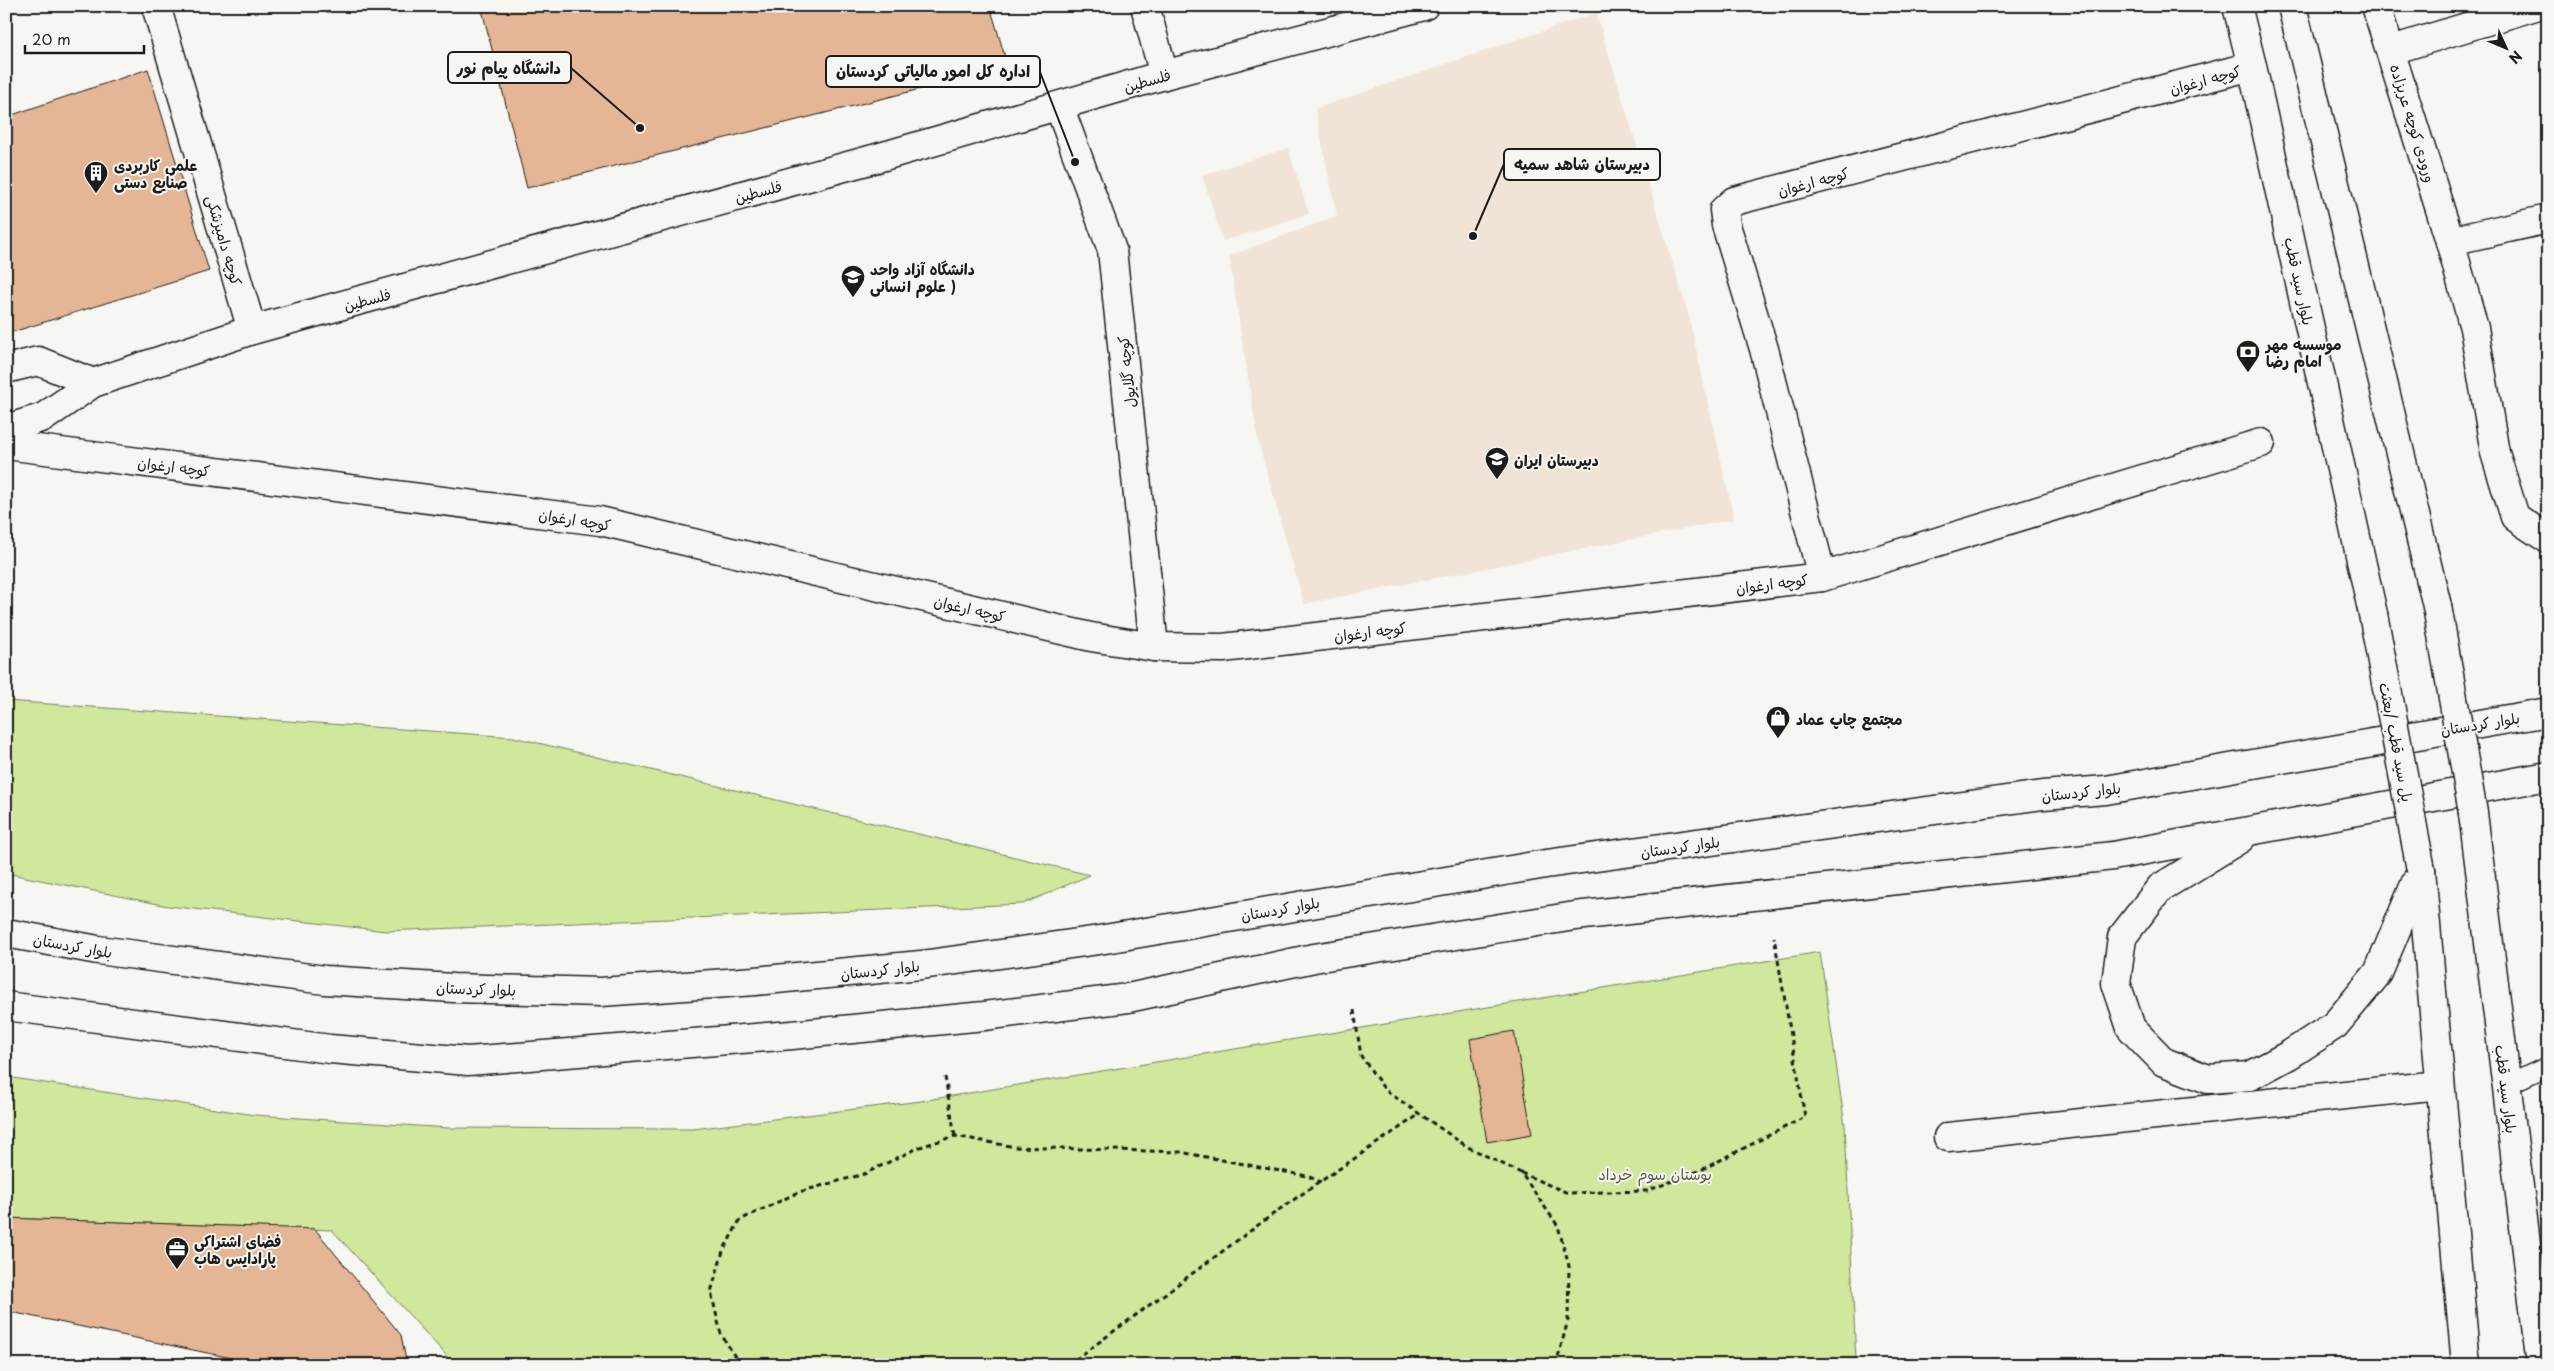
<svg xmlns="http://www.w3.org/2000/svg" width="2554" height="1371" font-family="'Playpen Sans','Playpen Sans Arabic',sans-serif">
<style>
.built{fill:#f1e3d6}
.green{fill:#d1e79c;stroke:#76825c}
.building{fill:#e5b695;stroke:#1c1c1c}
.lines{fill:none;stroke-linecap:round;stroke-linejoin:round}
.lane-casing{stroke:#1c1c1c;stroke-width:21}
.street-casing{stroke:#1c1c1c;stroke-width:31}
.secondary-casing{stroke:#1c1c1c;stroke-width:31}
.primary-casing{stroke:#1c1c1c;stroke-width:31}
.path{stroke:#1c1c1c;stroke-width:3;stroke-dasharray:5 4;stroke-linecap:butt}
.lane{stroke:#f6f6f2;stroke-width:18}
.street{stroke:#f6f6f2;stroke-width:28}
.secondary{stroke:#f6f6f2;stroke-width:28}
.primary{stroke:#f6f6f2;stroke-width:28}
.secondary-bridge-casing{stroke:#1c1c1c;stroke-width:31;stroke-linecap:butt}
.secondary-bridge{stroke:#f6f6f2;stroke-width:28}
.labels{text-anchor:middle;dominant-baseline:central;stroke-width:4;stroke-linejoin:round;paint-order:stroke}
.street-label{font-size:15px;fill:#1c1c1c;stroke:#f6f6f2}
.poi-label{font-size:15px;font-weight:bold;fill:#1c1c1c;stroke:#f6f6f2;text-anchor:start}
.park-label{font-size:15px;fill:#525942;stroke:#f6f6f2}
.leader{fill:none;stroke:#1c1c1c;stroke-width:2}
.callout-dot{fill:#1c1c1c;stroke:#f6f6f2;stroke-width:2}
.callout{fill:#f6f6f2;stroke:#1c1c1c;stroke-width:2}
.callout-label{font-size:16px;text-anchor:middle;font-weight:bold;fill:#1c1c1c}
</style>
<rect width="100%" height="100%" fill="#f6f6f2"/>
<filter id="ink" filterUnits="userSpaceOnUse"><feTurbulence type="fractalNoise" baseFrequency=".02" numOctaves="2"/><feDisplacementMap in="SourceGraphic" scale="10" xChannelSelector="R" yChannelSelector="G"/><feConvolveMatrix kernelMatrix="1 2 1 2 8 2 1 2 1" color-interpolation-filters="sRGB"/></filter>
<g filter="url(#ink)">
<!-- built -->
<g class="built">
<path d="M 1596,13 L 1688,313 L 1734,519 L 1304,604 L 1258,441 L 1229,256 L 1337,216 L 1315,109 Z"/>
<path d="M 1288,148 L 1309,214 L 1223,241 L 1202,175 Z"/>
</g>
<!-- green -->
<g class="green">
<path d="M 6,701 L 513,737 L 1090,875 L 1023,904 L 386,931 L 168,906 L 6,873 Z"/>
<path d="M 1820,952 L 1845,1126 L 1856,1361 L 1813,1365 L 455,1365 L 332,1230 L 6,1218 L 6,1077 L 255,1115 L 448,1128 L 693,1129 L 921,1101 Z"/>
</g>
<!-- building -->
<g class="building">
<path d="M 481,6 L 990,6 L 1008,67 L 527,188 Z"/>
<path d="M 148,69 L 209,271 L 6,334 L 6,117 Z"/>
<path d="M 1514,1031 L 1532,1134 L 1487,1142 L 1470,1039 Z"/>
<path d="M 6,1218 L 315,1229 L 401,1335 L 407,1365 L 265,1365 L 6,1311 Z"/>
</g>
<g class="lines">
<defs>
<path id="lane" d="M 2507,1085 L 2548,1066"/>
<g id="street">
<path d="M 156,6 L 252,330"/>
<path d="M 1145,6 L 1164,75"/>
<path d="M 2376,6 L 2450,241 L 2474,328 L 2495,453 L 2515,517 L 2548,539"/>
<path d="M 2392,50 L 2535,6"/>
<path d="M 1059,106 L 1112,250 L 1154,647"/>
<path d="M 2450,241 L 2548,219"/>
<path d="M 6,445 L 600,521 L 1091,637 L 1154,647 L 1223,648 L 1822,577 L 1764,349 L 1726,225 L 1724,210 L 1734,201 L 2252,66"/>
<path d="M 1822,577 L 2261,443"/>
<path d="M 1948,1137 L 2440,1085"/>
</g>
<g id="secondary">
<path d="M 2237,6 L 2252,66 L 2373,614"/>
<path d="M 2292,6 L 2437,606"/>
<path d="M 6,369 L 38,361 L 93,383"/>
<path d="M 6,429 L 44,417 L 93,383 L 252,330 L 877,158 L 1164,75 L 1424,6"/>
<path d="M 2473,813 L 2541,1365"/>
<path d="M 2421,870 L 2466,1365"/>
</g>
<g id="primary">
<path d="M 2241,838 L 2160,888 L 2122,937 L 2116,983 L 2131,1028 L 2164,1062 L 2208,1079 L 2250,1076 L 2289,1055 L 2335,1025 L 2378,973 L 2421,870"/>
<path d="M 6,933 L 98,950 L 325,980 L 453,988 L 601,992 L 755,981 L 921,965 L 979,957 L 1099,940 L 1546,864 L 2043,795 L 2106,790 L 2548,712"/>
<path d="M 6,1006 L 330,1049 L 468,1061 L 792,1035 L 984,1016 L 1128,998 L 1314,958 L 1575,916 L 2113,856 L 2548,776"/>
</g>
</defs>
<!-- lane casing -->
<use href="#lane" class="lane-casing"/>
<!-- street casing -->
<use href="#street" class="street-casing"/>
<!-- secondary casing -->
<use href="#secondary" class="secondary-casing"/>
<!-- primary casing -->
<use href="#primary" class="primary-casing"/>
<!-- path -->
<g class="path">
<path d="M 1354,1010 L 1361,1056 L 1385,1090 L 1466,1146 L 1521,1173 L 1558,1226 L 1569,1266 L 1568,1320 L 1556,1365"/>
<path d="M 945,1077 L 955,1136"/>
<path d="M 1521,1173 L 1568,1193 L 1647,1191 L 1701,1170 L 1805,1117 L 1774,937"/>
<path d="M 740,1365 L 721,1334 L 711,1292 L 723,1251 L 740,1220 L 799,1192 L 864,1174 L 920,1147 L 955,1136 L 1015,1147 L 1180,1152 L 1307,1176 L 1321,1182"/>
<path d="M 1068,1365 L 1280,1209 L 1420,1114"/>
</g>
<!-- lane -->
<use href="#lane" class="lane"/>
<!-- street -->
<use href="#street" class="street"/>
<!-- secondary -->
<use href="#secondary" class="secondary"/>
<!-- primary -->
<use href="#primary" class="primary"/>
<defs>
<g id="secondary-bridge">
<path d="M 2437,606 L 2473,813"/>
<path d="M 2373,614 L 2421,870"/>
</g>
</defs>
<!-- secondary-bridge casing -->
<use href="#secondary-bridge" class="secondary-bridge-casing"/>
<!-- secondary-bridge -->
<use href="#secondary-bridge" class="secondary-bridge"/>
</g>
</g>
<!-- icons -->
<defs>
<symbol id="building-pin" viewBox="-11 -11 22 30"><path d="M0 17L-7.5 6A9.5 9.5 0 1 1 7.5 6Z" fill="#1c1c1c" stroke="#f6f6f2"/><path d="M-4-6H4V6H1V3H-1V6H-4ZM-2.5-4.3h1.7v1.8h-1.7ZM.8-4.3h1.7v1.8H.8ZM-2.5-1h1.7V.8h-1.7ZM.8-1h1.7V.8H.8Z" fill="#fff"/></symbol>
<symbol id="university-pin" viewBox="-11 -11 22 30"><path d="M0 17L-7.5 6A9.5 9.5 0 1 1 7.5 6Z" fill="#1c1c1c" stroke="#f6f6f2"/><path d="M0-5L7-2L0 1L-7-2ZM-4 1L0 2.5L4 1V4Q0 6-4 4Z" fill="#fff"/></symbol>
<symbol id="bank-pin" viewBox="-11 -11 22 30"><path d="M0 17L-7.5 6A9.5 9.5 0 1 1 7.5 6Z" fill="#1c1c1c" stroke="#f6f6f2"/><path d="M-6-4H6V4H-6ZM0-2.3a2.3 2.3 0 1 0 0 4.6a2.3 2.3 0 1 0 0-4.6Z" fill="#fff"/></symbol>
<symbol id="school-pin" viewBox="-11 -11 22 30"><path d="M0 17L-7.5 6A9.5 9.5 0 1 1 7.5 6Z" fill="#1c1c1c" stroke="#f6f6f2"/><path d="M0-5L7-2L0 1L-7-2ZM-4 1L0 2.5L4 1V4Q0 6-4 4Z" fill="#fff"/></symbol>
<symbol id="shop-pin" viewBox="-11 -11 22 30"><path d="M0 17L-7.5 6A9.5 9.5 0 1 1 7.5 6Z" fill="#1c1c1c" stroke="#f6f6f2"/><path d="M-5-2.5h2.3a2.7 3.5 0 0 1 5.4 0H5L5.5 6h-11ZM-1.5-2.5h3a1.5 2.3 0 0 0-3 0Z" fill="#fff"/></symbol>
<symbol id="office-pin" viewBox="-11 -11 22 30"><path d="M0 17L-7.5 6A9.5 9.5 0 1 1 7.5 6Z" fill="#1c1c1c" stroke="#f6f6f2"/><path d="M-6-3h4V-5.5h4V-3h4V5H-6ZM-1-4.5V-3h2v-1.5ZM-6 0V1H6V0Z" fill="#fff"/></symbol>
</defs>
<g fill-rule="evenodd">
<use href="#building-pin" x="82" y="159" width="28" height="38"/>
<use href="#university-pin" x="839" y="263" width="28" height="38"/>
<use href="#bank-pin" x="2234" y="338" width="28" height="38"/>
<use href="#school-pin" x="1483" y="445" width="28" height="38"/>
<use href="#shop-pin" x="1764" y="704" width="28" height="38"/>
<use href="#office-pin" x="163" y="1235" width="28" height="38"/>
</g>
<g class="labels">
<!-- street labels -->
<g class="street-label">
<text transform="translate(2205 79) rotate(-15)">کوچه ارغوان</text>
<text transform="translate(1147 80) rotate(-16)">فلسطین</text>
<text transform="translate(2414 123) rotate(73)">ورودی کوچه عربزاده</text>
<text transform="translate(1813 181) rotate(-15)">کوچه ارغوان</text>
<text transform="translate(758 191) rotate(-15)">فلسطین</text>
<text transform="translate(225 240) rotate(74)">کوچه دامپزشکی</text>
<text transform="translate(2300 281) rotate(78)">بلوار سید قطب</text>
<text transform="translate(367 299) rotate(-15)">فلسطین</text>
<text transform="translate(1126 372) rotate(-96)">کوچه گلایول</text>
<text transform="translate(174 466) rotate(7)">کوچه ارغوان</text>
<text transform="translate(575 519) rotate(9)">کوچه ارغوان</text>
<text transform="translate(1772 583) rotate(-7)">کوچه ارغوان</text>
<text transform="translate(970 608) rotate(13)">کوچه ارغوان</text>
<text transform="translate(1370 631) rotate(-7)">کوچه ارغوان</text>
<text transform="translate(2480 723) rotate(-9)">بلوار کردستان</text>
<text transform="translate(2397 742) rotate(79)">پل سید قطب /بعثت</text>
<text transform="translate(2081 791) rotate(-6)">بلوار کردستان</text>
<text transform="translate(1680 846) rotate(-8)">بلوار کردستان</text>
<text transform="translate(1280 908) rotate(-10)">بلوار کردستان</text>
<text transform="translate(73 945) rotate(10)">بلوار کردستان</text>
<text transform="translate(880 969) rotate(-6)">بلوار کردستان</text>
<text transform="translate(476 988) rotate(2)">بلوار کردستان</text>
<text transform="translate(2507 1089) rotate(83)">بلوار سید قطب</text>
</g>
<!-- poi labels -->
<g class="poi-label">
<text x="114" y="164">علمی کاربردی<tspan x="114" dy="17">صنایع دستی</tspan></text>
<text x="870" y="268">دانشگاه آزاد واحد<tspan x="870" dy="17">علوم انسانی )</tspan></text>
<text x="2266" y="343">موسسه مهر<tspan x="2266" dy="17">امام رضا</tspan></text>
<text x="1514" y="459">دبیرستان ایران</text>
<text x="1796" y="718">مجتمع چاپ عماد</text>
<text x="194" y="1240">فضای اشتراکی<tspan x="194" dy="17">پارادایس هاب</tspan></text>
</g>
<!-- park labels -->
<g class="park-label">
<text x="1655" y="1173">بوستان سوم خرداد</text>
</g>
</g>
<!-- callouts -->
<path class="leader" d="M640 128L571 68M1075 162L1040 72M1473 236L1504 164"/>
<g class="callout-dot">
<circle cx="640" cy="128" r="5"/>
<circle cx="1075" cy="162" r="5"/>
<circle cx="1473" cy="236" r="5"/>
</g>
<g class="callout">
<rect x="448" y="52" width="123" height="31" rx="5"/>
<rect x="826" y="56" width="214" height="31" rx="5"/>
<rect x="1504" y="149" width="156" height="31" rx="5"/>
</g>
<g class="callout-label">
<text x="509" y="74">دانشگاه پیام نور</text>
<text x="933" y="77">اداره کل امور مالیاتی کردستان</text>
<text x="1582" y="170">دبیرستان شاهد سمیه</text>
</g>
<!-- margin -->
<rect width="2554" height="1371" fill="none" stroke="#f6f6f2" stroke-width="25"/>
<rect x="12" y="12" width="2529" height="1346" fill="none" stroke="#1c1c1c" stroke-width="2" filter="url(#ink)"/>
<!-- north arrow -->
<g transform="translate(2506 48) rotate(134)" stroke="#f6f6f2" stroke-width="4" paint-order="stroke">
<path d="M0-4L9 19L0 12L-9 19Z" fill="#1c1c1c"/>
<text y="-8" font-size="14" font-weight="bold" text-anchor="middle" fill="#1c1c1c">N</text>
</g>
<!-- scale -->
<path d="M25 45v8h119v-8" fill="none" stroke="#1c1c1c" stroke-width="2.5"/>
<text x="32" y="45" font-size="15" fill="#1c1c1c" stroke="#f6f6f2" stroke-width="4" paint-order="stroke">20 m</text>
</svg>
